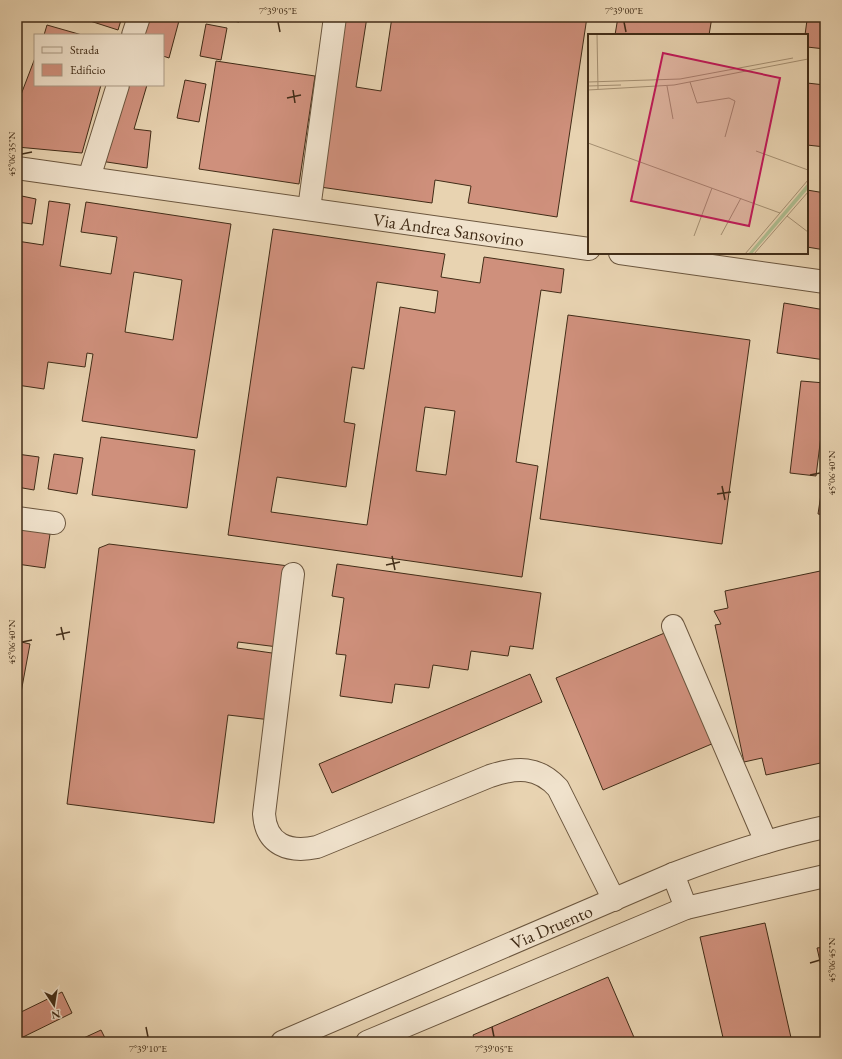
<svg xmlns="http://www.w3.org/2000/svg" width="842" height="1059" font-family="'EB Garamond',serif">
<style>
.building{fill:#cf907c;stroke:#412c17;fill-rule:evenodd}
.lines{fill:none;stroke-linecap:round;stroke-linejoin:round}
.minor-casing{stroke:#6b563e;stroke-width:24}
.minor{stroke:#f0e2cc;stroke-width:22}
.ticks{fill:none;stroke:#412c17;stroke-width:1.5}
.labels{text-anchor:middle;dominant-baseline:central;stroke-width:4;stroke-linejoin:round;paint-order:stroke}
.street-label{font-size:18px;fill:#412c17;stroke:#f0e2cc}
.inset-road{fill:none;stroke:#a59073;stroke-width:1}
.view{fill:#c2185b;fill-opacity:0.15;stroke:#c2185b;stroke-width:2}
.inset-edge{fill:none;stroke:#412c17;stroke-width:2}
.neatline{fill:none;stroke:#412c17;stroke-width:1.5}
.ticks-label{font-size:10px;text-anchor:middle;fill:#412c17}
</style>
<rect width="100%" height="100%" fill="#e8d3b1"/>
<filter id="stains"><feTurbulence type="fractalNoise" baseFrequency=".005" numOctaves="4"/><feColorMatrix values="0 0 0 0 .2 0 0 0 0 .09 0 0 0 0 .02 0 0 0 .5 -.17"/></filter>
<radialGradient id="worn" r=".72"><stop offset=".6" stop-color="#630" stop-opacity="0"/><stop offset="1" stop-color="#630" stop-opacity=".3"/></radialGradient>
<!-- building -->
<g class="building">
<path d="M 88,17 L 122,17 L 118,30 L 87,20 Z"/>
<path d="M 147,17 L 180,17 L 169,58 L 163,56 L 163,35 L 142,35 Z"/>
<path d="M 210,17 L 239,17 L 239,22 Z"/>
<path d="M 346,17 L 367,17 L 356,87 L 381,91 L 392,17 L 587,17 L 557,217 L 468,203 L 471,186 L 435,180 L 432,203 L 320,187 Z"/>
<path d="M 618,17 L 712,17 L 709,35 L 615,35 Z"/>
<path d="M 807,20 L 825,22 L 825,49 L 807,47 L 807,35 L 805,35 Z"/>
<path d="M 206,24 L 227,28 L 221,60 L 200,56 Z"/>
<path d="M 47,25 L 82,35 L 44,35 Z"/>
<path d="M 35,58 L 35,85 L 101,85 L 82,153 L 17,147 L 17,105 Z"/>
<path d="M 216,61 L 315,76 L 299,184 L 199,169 Z"/>
<path d="M 185,80 L 206,84 L 199,122 L 177,118 Z"/>
<path d="M 807,83 L 825,85 L 825,147 L 807,145 Z"/>
<path d="M 125,85 L 147,85 L 134,129 L 151,131 L 147,168 L 100,161 Z"/>
<path d="M 807,190 L 825,193 L 825,250 L 807,247 Z"/>
<path d="M 17,195 L 36,199 L 32,224 L 17,222 Z"/>
<path d="M 49,201 L 70,204 L 60,266 L 111,274 L 117,237 L 81,232 L 86,202 L 231,224 L 197,438 L 82,421 L 93,354 L 87,353 L 85,367 L 48,362 L 44,389 L 17,385 L 17,241 L 43,245 ZM 134,272 L 182,280 L 173,340 L 125,332 Z"/>
<path d="M 273,229 L 445,254 L 441,277 L 480,283 L 484,257 L 564,269 L 561,293 L 541,290 L 516,462 L 538,466 L 522,577 L 228,535 ZM 377,282 L 438,291 L 435,313 L 400,307 L 367,525 L 271,512 L 277,477 L 346,487 L 355,424 L 344,422 L 352,367 L 364,369 ZM 425,407 L 455,411 L 446,475 L 416,471 Z"/>
<path d="M 784,303 L 825,310 L 825,360 L 777,353 Z"/>
<path d="M 568,315 L 750,340 L 722,544 L 540,519 Z"/>
<path d="M 801,381 L 825,383 L 825,404 L 816,476 L 790,473 Z"/>
<path d="M 101,437 L 195,450 L 187,508 L 92,495 Z"/>
<path d="M 17,454 L 39,457 L 34,490 L 17,487 Z"/>
<path d="M 54,454 L 83,458 L 77,494 L 48,489 Z"/>
<path d="M 825,468 L 825,515 L 818,514 Z"/>
<path d="M 17,528 L 50,534 L 45,568 L 17,564 Z"/>
<path d="M 109,544 L 289,566 L 278,647 L 238,642 L 237,648 L 279,654 L 271,720 L 228,715 L 214,823 L 67,804 L 99,548 Z"/>
<path d="M 337,564 L 541,593 L 533,649 L 510,646 L 508,656 L 471,651 L 468,670 L 433,665 L 429,688 L 395,684 L 392,703 L 340,696 L 346,655 L 336,654 L 344,598 L 332,596 Z"/>
<path d="M 825,570 L 825,762 L 766,775 L 762,758 L 744,762 L 715,625 L 721,624 L 714,611 L 728,608 L 725,591 Z"/>
<path d="M 667,632 L 714,743 L 603,790 L 556,678 Z"/>
<path d="M 17,641 L 30,644 L 17,714 Z"/>
<path d="M 530,674 L 542,702 L 332,793 L 319,764 Z"/>
<path d="M 765,923 L 792,1042 L 724,1042 L 700,937 Z"/>
<path d="M 825,947 L 825,983 L 817,948 Z"/>
<path d="M 608,977 L 636,1042 L 476,1042 L 473,1035 Z"/>
<path d="M 62,992 L 72,1013 L 19,1039 L 17,1036 L 17,1014 Z"/>
<path d="M 101,1030 L 107,1042 L 75,1042 Z"/>
</g>
<g class="lines">
<defs>
<g id="minor">
<path d="M 133,35 L 139,17"/>
<path id="s1" d="M 17,168 L 589,249"/>
<path d="M 89,178 L 118,85"/>
<path d="M 309,209 L 335,17"/>
<path d="M 620,253 L 825,282"/>
<path d="M 17,518 L 54,523"/>
<path d="M 293,574 L 264,814 C 266,845 289,853 317,847 L 490,776 C 517,767 538,766 558,788 L 614,900"/>
<path d="M 673,626 L 766,842"/>
<path d="M 673,874 L 686,908"/>
<path id="s2" d="M 282,1042 L 673,874 C 723,855 773,838 825,827"/>
<path d="M 367,1042 L 686,908 L 825,876"/>
</g>
</defs>
<!-- minor casing -->
<use href="#minor" class="minor-casing"/>
<!-- minor -->
<use href="#minor" class="minor"/>
</g>
<!-- ticks -->
<path class="ticks" d="M 278,22 L 280,32M 624,22 L 626,32M 293,90 L 295,103M 287,98 L 301,95M 22,154 L 32,152M 810,475 L 820,473M 722,486 L 725,500M 717,494 L 731,492M 392,556 L 395,570M 386,565 L 400,562M 61,627 L 64,640M 56,635 L 70,632M 22,642 L 32,640M 810,963 L 820,960M 146,1027 L 148,1037M 492,1027 L 494,1037"/>
<g class="labels">
<!-- street labels -->
<g class="street-label">
<text stroke="none"><textPath href="#s1" startOffset="436">Via Andrea Sansovino</textPath></text>
<text stroke="none"><textPath href="#s2" startOffset="293">Via Druento</textPath></text>
</g>
</g>
<!-- overview -->
<g transform="translate(588 34)">
<rect width="220" height="220" fill="#e8d3b1"/>
<path d="M 220,149 L 220,155 L 164,220 L 160,220 Z" fill="#afbe91"/>
<path class="inset-road" d="M 9,0 L 10,55M 0,48 L 92,45 L 205,24M 102,48 L 109,69 L 141,64 L 147,67 L 137,103M 0,52 L 33,51M 79,52 L 85,85M 0,56 L 86,51 L 220,25M 0,109 L 192,179M 168,117 L 220,136M 199,182 L 220,198M 133,201 L 153,164M 106,202 L 124,154M 157,220 L 220,146M 166,220 L 220,158"/>
<path class="view" d="M 75,19 L 192,44 L 161,192 L 43,167 Z"/>
<rect width="220" height="220" class="inset-edge"/>
</g>
<!-- margin -->
<rect width="842" height="1059" fill="none" stroke="#e8d3b1" stroke-width="44"/>
<!-- legend -->
<rect x="34" y="34" width="130" height="52" fill="#f0e2cc" stroke="#aa9984"/>
<rect x="42" y="47" width="20" height="6" fill="#f0e2cc" stroke="#aa9984"/>
<text x="70" y="54" font-size="12" fill="#412c17">Strada</text>
<rect x="42" y="64" width="20" height="12" fill="#cf907c" stroke="#aa9984"/>
<text x="70" y="74" font-size="12" fill="#412c17">Edificio</text>
<!-- north arrow -->
<g transform="translate(54 1005) rotate(168)" stroke="#f0e2cc" stroke-width="3" paint-order="stroke">
<path d="M0-3L7 15L0 10L-7 15Z" fill="#412c17"/>
<text y="-6" font-size="11" font-weight="bold" text-anchor="middle" fill="#412c17">N</text>
</g>
<rect x="22" y="22" width="798" height="1015" class="neatline"/>
<g class="ticks-label">
<text x="278" y="14">7°39'05"E</text>
<text x="624" y="14">7°39'00"E</text>
<text transform="translate(11 154) rotate(-90)" y="4">45°06'35"N</text>
<text transform="translate(831 473) rotate(-90)" y="4">45°06'40"N</text>
<text transform="translate(11 642) rotate(-90)" y="4">45°06'40"N</text>
<text transform="translate(831 960) rotate(-90)" y="4">45°06'45"N</text>
<text x="148" y="1052">7°39'10"E</text>
<text x="494" y="1052">7°39'05"E</text>
</g>
<rect width="100%" height="100%" filter="url(#stains)"/>
<rect width="100%" height="100%" fill="url(#worn)"/>
</svg>
